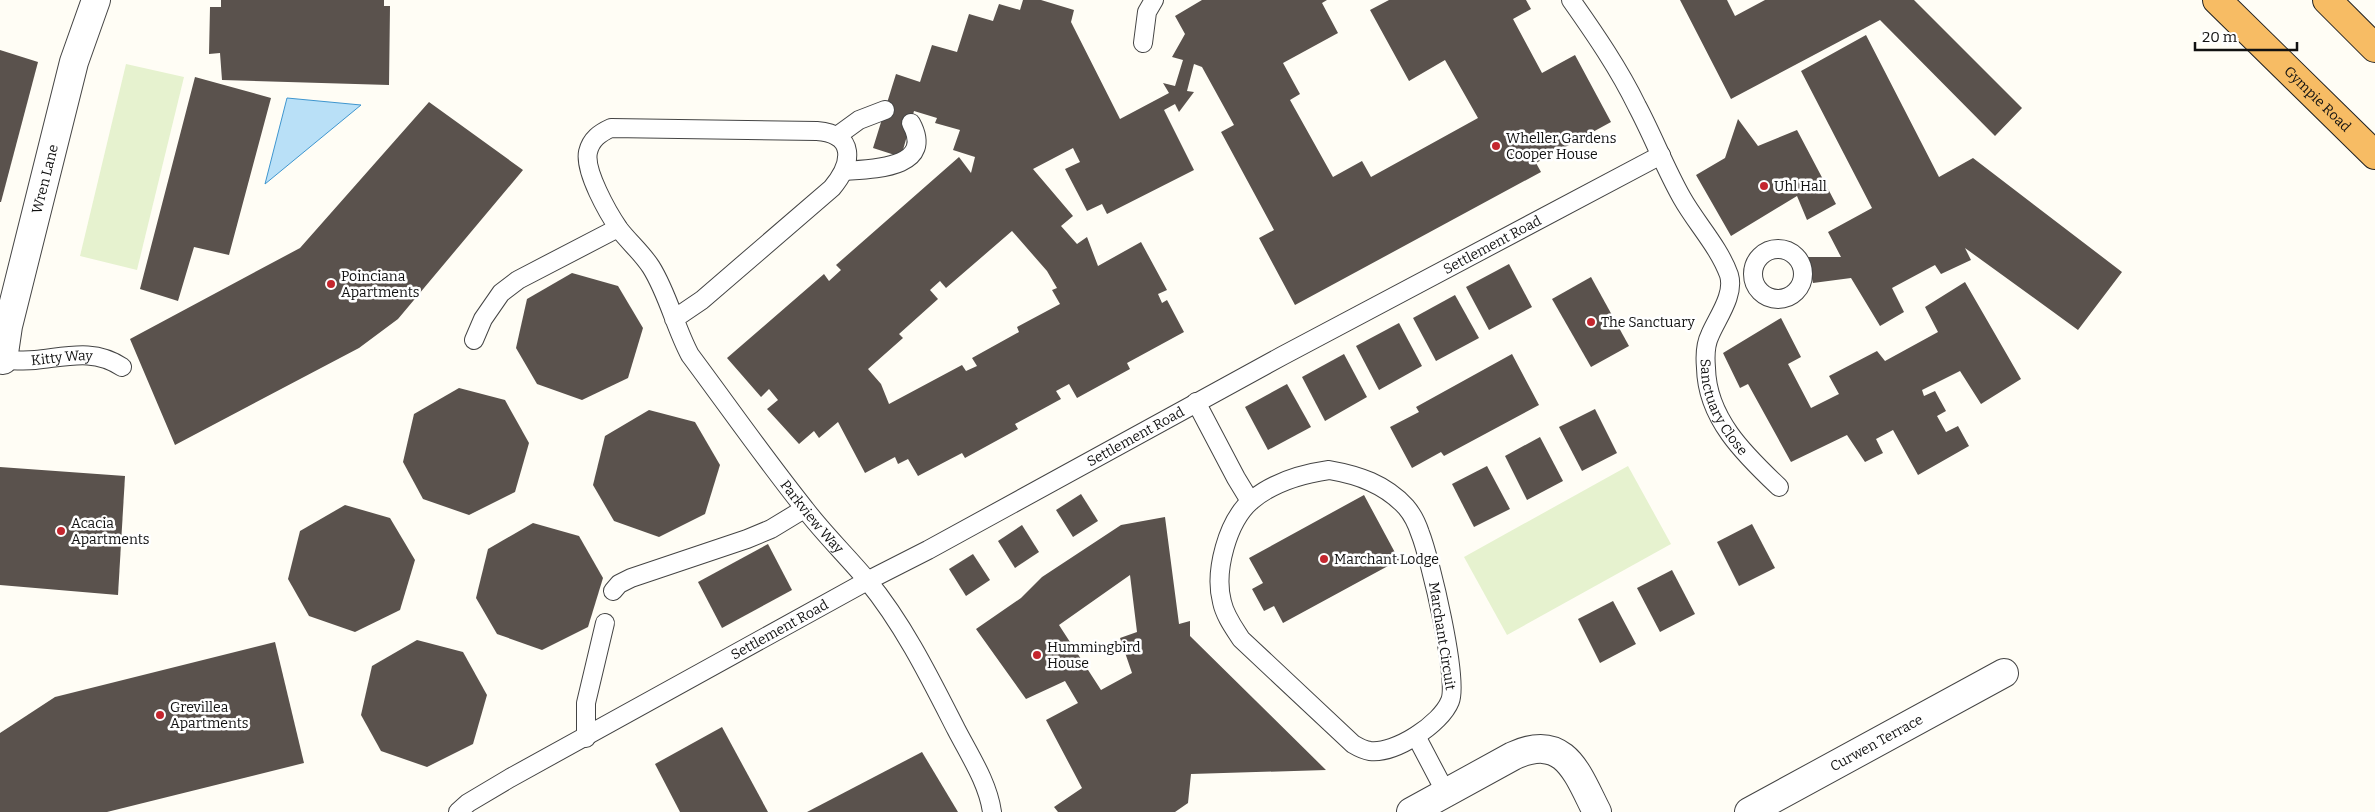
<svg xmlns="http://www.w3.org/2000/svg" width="2375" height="812" font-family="Bitter,serif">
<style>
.pitch{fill:#e6f2cf}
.water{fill:#b9e0f7;stroke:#3f96cf}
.building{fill:#5a524d;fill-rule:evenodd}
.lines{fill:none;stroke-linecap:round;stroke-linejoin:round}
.service-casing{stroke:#444;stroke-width:20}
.minor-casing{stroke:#444;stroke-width:30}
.trunk-casing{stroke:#222;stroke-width:30}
.service{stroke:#fff;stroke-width:18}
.minor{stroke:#fff;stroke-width:28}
.trunk{stroke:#f7bc64;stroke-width:28}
.poi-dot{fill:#c4262e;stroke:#fff;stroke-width:2}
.labels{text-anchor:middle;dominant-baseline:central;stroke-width:5;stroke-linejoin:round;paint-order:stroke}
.street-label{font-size:14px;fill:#111;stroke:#fff}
.poi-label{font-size:14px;fill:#111;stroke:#fff;text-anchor:start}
</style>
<rect width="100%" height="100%" fill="#fffdf5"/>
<!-- pitch -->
<g class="pitch">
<path d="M 126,64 L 184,77 L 137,270 L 80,256 Z"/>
<path d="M 1628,466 L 1671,544 L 1507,635 L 1464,557 Z"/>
</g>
<!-- water -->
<path class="water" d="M 287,98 L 361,105 L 265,184 Z"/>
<!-- building -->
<g class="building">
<path d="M 221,0 L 384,0 L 384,6 L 390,6 L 389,85 L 222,80 L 220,53 L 209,54 L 210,7 L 221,7 Z"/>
<path d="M 1023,0 L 1041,0 L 1074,10 L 1071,22 L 1120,119 L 1169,93 L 1163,83 L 1175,86 L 1183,60 L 1172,57 L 1185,34 L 1175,16 L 1202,0 L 1327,0 L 1322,3 L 1338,33 L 1283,63 L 1300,94 L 1290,100 L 1333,177 L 1362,161 L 1371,177 L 1478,118 L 1445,60 L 1409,81 L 1370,10 L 1389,0 L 1526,0 L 1531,9 L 1513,19 L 1542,73 L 1575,55 L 1611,122 L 1536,163 L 1541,172 L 1295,305 L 1259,238 L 1274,230 L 1221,132 L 1234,125 L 1202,67 L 1194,64 L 1187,91 L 1194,92 L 1179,112 L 1175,104 L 1164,110 L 1194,170 L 1107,214 L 1102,204 L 1087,211 L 1065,169 L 1080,162 L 1073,148 L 1033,169 L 1073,216 L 1061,226 L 1077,244 L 1087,237 L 1098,266 L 1141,242 L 1167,290 L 1158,294 L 1162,303 L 1167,300 L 1184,332 L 1127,363 L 1130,369 L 1077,398 L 1069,384 L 1056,391 L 1061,399 L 1015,424 L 1018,429 L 965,458 L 962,453 L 918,476 L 908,459 L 898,464 L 895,457 L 865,473 L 838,422 L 819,438 L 814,431 L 799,444 L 767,409 L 778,400 L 769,389 L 761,397 L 727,358 L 824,274 L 829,281 L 841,270 L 836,265 L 959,157 L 971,173 L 975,157 L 953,150 L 960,130 L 935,123 L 937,118 L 914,111 L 901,157 L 873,148 L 896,74 L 920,82 L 932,45 L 957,52 L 969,14 L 993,21 L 999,4 L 1020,10 ZM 1012,231 L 1047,271 L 1057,288 L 1052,290 L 1060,304 L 1017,327 L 1019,332 L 972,358 L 977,366 L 966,371 L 962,365 L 889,404 L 881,384 L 868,369 L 903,338 L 899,334 L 938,299 L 930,290 L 940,281 L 946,288 Z"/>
<path d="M 1680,0 L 1727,0 L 1735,16 L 1765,0 L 1914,0 L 2022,108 L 1995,136 L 1880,20 L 1731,99 Z"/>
<path d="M 1866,35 L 1939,177 L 1973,158 L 2122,272 L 2078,330 L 1965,248 L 1971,260 L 1941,274 L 1935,265 L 1892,288 L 1904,312 L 1880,326 L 1851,278 L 1813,283 L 1807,257 L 1841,257 L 1828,232 L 1872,208 L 1801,71 Z"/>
<path d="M 0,50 L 38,62 L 1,202 L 0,202 Z"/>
<path d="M 195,77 L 271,98 L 229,255 L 194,247 L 178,301 L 140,289 Z"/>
<path d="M 429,102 L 523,170 L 398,319 L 359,348 L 175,445 L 130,339 L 300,248 Z"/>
<path d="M 1738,119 L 1758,146 L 1797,130 L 1836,204 L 1807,220 L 1797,196 L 1731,236 L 1696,175 L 1725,158 Z"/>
<path d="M 1509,264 L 1532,307 L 1489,330 L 1466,287 Z"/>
<path d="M 572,273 L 618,286 L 643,328 L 628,378 L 582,400 L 537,384 L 516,348 L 527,299 Z"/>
<path d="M 1591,277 L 1629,346 L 1591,367 L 1552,299 Z"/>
<path d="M 1965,282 L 2021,379 L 1981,404 L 1960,371 L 1922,390 L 1924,396 L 1935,391 L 1946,411 L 1937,416 L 1946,432 L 1958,426 L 1969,446 L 1918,475 L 1893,430 L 1876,439 L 1883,453 L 1865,462 L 1847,435 L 1791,462 L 1748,384 L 1740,388 L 1723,353 L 1781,318 L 1801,357 L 1788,364 L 1811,408 L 1839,394 L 1829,376 L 1877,351 L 1885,361 L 1938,332 L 1925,307 Z"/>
<path d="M 1455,295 L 1479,338 L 1436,361 L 1413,318 Z"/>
<path d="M 1399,323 L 1422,366 L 1379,390 L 1356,346 Z"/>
<path d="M 1344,354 L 1367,397 L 1325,421 L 1302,377 Z"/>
<path d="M 1512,354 L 1539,405 L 1444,456 L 1441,452 L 1412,468 L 1390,427 L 1419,412 L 1416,407 Z"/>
<path d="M 1287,384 L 1311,427 L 1268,450 L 1245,407 Z"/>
<path d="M 459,388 L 505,400 L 529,443 L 515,492 L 469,515 L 423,499 L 403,462 L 414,414 Z"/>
<path d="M 1595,409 L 1617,453 L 1582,471 L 1559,427 Z"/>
<path d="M 649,410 L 695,422 L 720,465 L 705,514 L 659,537 L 614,521 L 593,485 L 605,436 Z"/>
<path d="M 1540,437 L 1563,481 L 1527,500 L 1505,456 Z"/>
<path d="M 1487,466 L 1510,509 L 1474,527 L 1452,484 Z"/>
<path d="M 0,467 L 125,476 L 118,595 L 0,585 Z"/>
<path d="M 1081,494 L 1098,521 L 1073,537 L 1056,510 Z"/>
<path d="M 1364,495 L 1399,560 L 1283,623 L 1274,606 L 1264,611 L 1252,589 L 1263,583 L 1249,558 Z"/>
<path d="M 345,505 L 390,518 L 415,560 L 400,610 L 355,632 L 309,616 L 288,579 L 300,531 Z"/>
<path d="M 1165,517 L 1179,624 L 1190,621 L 1190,636 L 1326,770 L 1191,774 L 1188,803 L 1175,812 L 1058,812 L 1054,807 L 1082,788 L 1046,720 L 1078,703 L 1065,681 L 1026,699 L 976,629 L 1021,598 L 1042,577 L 1121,525 ZM 1130,575 L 1137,632 L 1120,638 L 1132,673 L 1101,690 L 1059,625 Z"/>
<path d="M 533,523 L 579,536 L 603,578 L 588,627 L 542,650 L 497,634 L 476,598 L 488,549 Z"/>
<path d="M 1752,524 L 1775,568 L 1739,586 L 1717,542 Z"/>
<path d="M 1022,525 L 1039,552 L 1015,568 L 998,541 Z"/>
<path d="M 768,544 L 792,590 L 722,628 L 698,582 Z"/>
<path d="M 973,554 L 990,580 L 966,596 L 949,569 Z"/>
<path d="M 1672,570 L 1695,614 L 1660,632 L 1637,588 Z"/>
<path d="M 1613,601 L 1636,644 L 1600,663 L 1578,619 Z"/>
<path d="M 417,640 L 463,652 L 487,695 L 473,744 L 427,767 L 381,751 L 361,715 L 372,666 Z"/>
<path d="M 275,642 L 304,763 L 107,812 L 0,812 L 0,733 L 55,697 Z"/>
<path d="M 722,727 L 768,812 L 680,812 L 655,764 Z"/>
<path d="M 922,752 L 958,812 L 807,812 Z"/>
</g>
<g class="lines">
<defs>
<g id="service">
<path id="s1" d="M 1571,0 C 1595,34 1619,69 1637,106 C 1653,136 1665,168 1682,198 C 1696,223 1719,247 1729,275 C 1735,295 1717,318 1710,335 C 1705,345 1705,357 1706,368 C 1707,418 1744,454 1779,487"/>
<path d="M 1143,43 L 1147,12 L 1154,0"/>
<path d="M 837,136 L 859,120 L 885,110"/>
<path d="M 844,171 C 871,169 936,169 911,123"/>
<circle cx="1778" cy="274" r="25"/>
<path id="s2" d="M 674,319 L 702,300 L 832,188 C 853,163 856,134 817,131 L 611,128 C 600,133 591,139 588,152 C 584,171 608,213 619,229 C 629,242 642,253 651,267 C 668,294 675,327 690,355 C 728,406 765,459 805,509 C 824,534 847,556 867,580 C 904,625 930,678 956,729 C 970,756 988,783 992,812"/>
<path d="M 474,340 L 483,319 L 501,293 L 518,280 L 618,228"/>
<path id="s3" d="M 0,360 C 11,360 24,361 35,360 C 66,357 94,348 122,367"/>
<path d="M 1196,402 L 1236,478 L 1250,501"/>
<path d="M 1329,470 C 1358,475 1385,484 1406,507 C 1412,514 1417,524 1420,533 C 1430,558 1459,680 1450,701 C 1441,724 1395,754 1370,751 C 1363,750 1358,747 1353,744 L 1241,639 C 1234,628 1225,616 1222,602 C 1214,572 1227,521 1252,500 C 1274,482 1301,474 1329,470 Z"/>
<path d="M 613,591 L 619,584 L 631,578 L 747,539 L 771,529 L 804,509"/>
<path d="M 1416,736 L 1446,793"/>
<path d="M 586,738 L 586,703 L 605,623"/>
<path id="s4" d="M 458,812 L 468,803 L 510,778 L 867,581 L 928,550 L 1282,356 L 1661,155"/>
</g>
<g id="minor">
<path id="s5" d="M 3,360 L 8,326 L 74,62 L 96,0"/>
<path d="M 1411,812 L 1513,756 C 1565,732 1577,773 1597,812"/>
<path id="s6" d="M 1749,812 L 2004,673"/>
</g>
<g id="trunk">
<path id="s7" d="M 2217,0 L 2375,155"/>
<path d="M 2327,0 L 2375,48"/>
</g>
</defs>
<!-- service casing -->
<use href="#service" class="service-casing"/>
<!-- minor casing -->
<use href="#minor" class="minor-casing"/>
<!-- trunk casing -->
<use href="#trunk" class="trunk-casing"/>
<!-- service -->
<use href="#service" class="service"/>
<!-- minor -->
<use href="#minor" class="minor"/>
<!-- trunk -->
<use href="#trunk" class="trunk"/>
</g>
<!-- markers -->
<g class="poi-dot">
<circle cx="1496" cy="146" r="5"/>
<circle cx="1764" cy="186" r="5"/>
<circle cx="331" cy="284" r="5"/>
<circle cx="1591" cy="322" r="5"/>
<circle cx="61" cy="531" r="5"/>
<circle cx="1324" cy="559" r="5"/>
<circle cx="1037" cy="655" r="5"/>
<circle cx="160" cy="715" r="5"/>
</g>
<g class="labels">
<!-- street labels -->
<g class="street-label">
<text stroke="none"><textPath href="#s7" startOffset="141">Gympie Road</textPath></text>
<text stroke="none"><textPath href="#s5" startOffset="186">Wren Lane</textPath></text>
<text stroke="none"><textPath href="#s4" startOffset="1180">Settlement Road</textPath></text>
<text stroke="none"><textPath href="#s3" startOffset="62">Kitty Way</textPath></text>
<text stroke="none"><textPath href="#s1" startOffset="459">Sanctuary Close</textPath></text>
<text stroke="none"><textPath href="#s4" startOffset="775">Settlement Road</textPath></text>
<text stroke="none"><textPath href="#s2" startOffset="959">Parkview Way</textPath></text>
<text stroke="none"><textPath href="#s4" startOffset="370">Settlement Road</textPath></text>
<text transform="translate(1442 636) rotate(81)">Marchant Circuit</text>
<text stroke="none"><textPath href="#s6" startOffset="145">Curwen Terrace</textPath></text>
</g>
<!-- poi labels -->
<g class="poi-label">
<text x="1506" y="138">Wheller Gardens<tspan x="1506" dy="16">Cooper House</tspan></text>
<text x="1774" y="186">Uhl Hall</text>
<text x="341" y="276">Poinciana<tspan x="341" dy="16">Apartments</tspan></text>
<text x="1601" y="322">The Sanctuary</text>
<text x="71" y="523">Acacia<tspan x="71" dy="16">Apartments</tspan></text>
<text x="1334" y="559">Marchant Lodge</text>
<text x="1047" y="647">Hummingbird<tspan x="1047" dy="16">House</tspan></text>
<text x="170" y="707">Grevillea<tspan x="170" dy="16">Apartments</tspan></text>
</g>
</g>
<!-- scale -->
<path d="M2195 42v8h102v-8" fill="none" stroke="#111111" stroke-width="2.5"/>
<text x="2202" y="42" font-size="15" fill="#111111" stroke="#ffffff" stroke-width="4" paint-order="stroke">20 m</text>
</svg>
